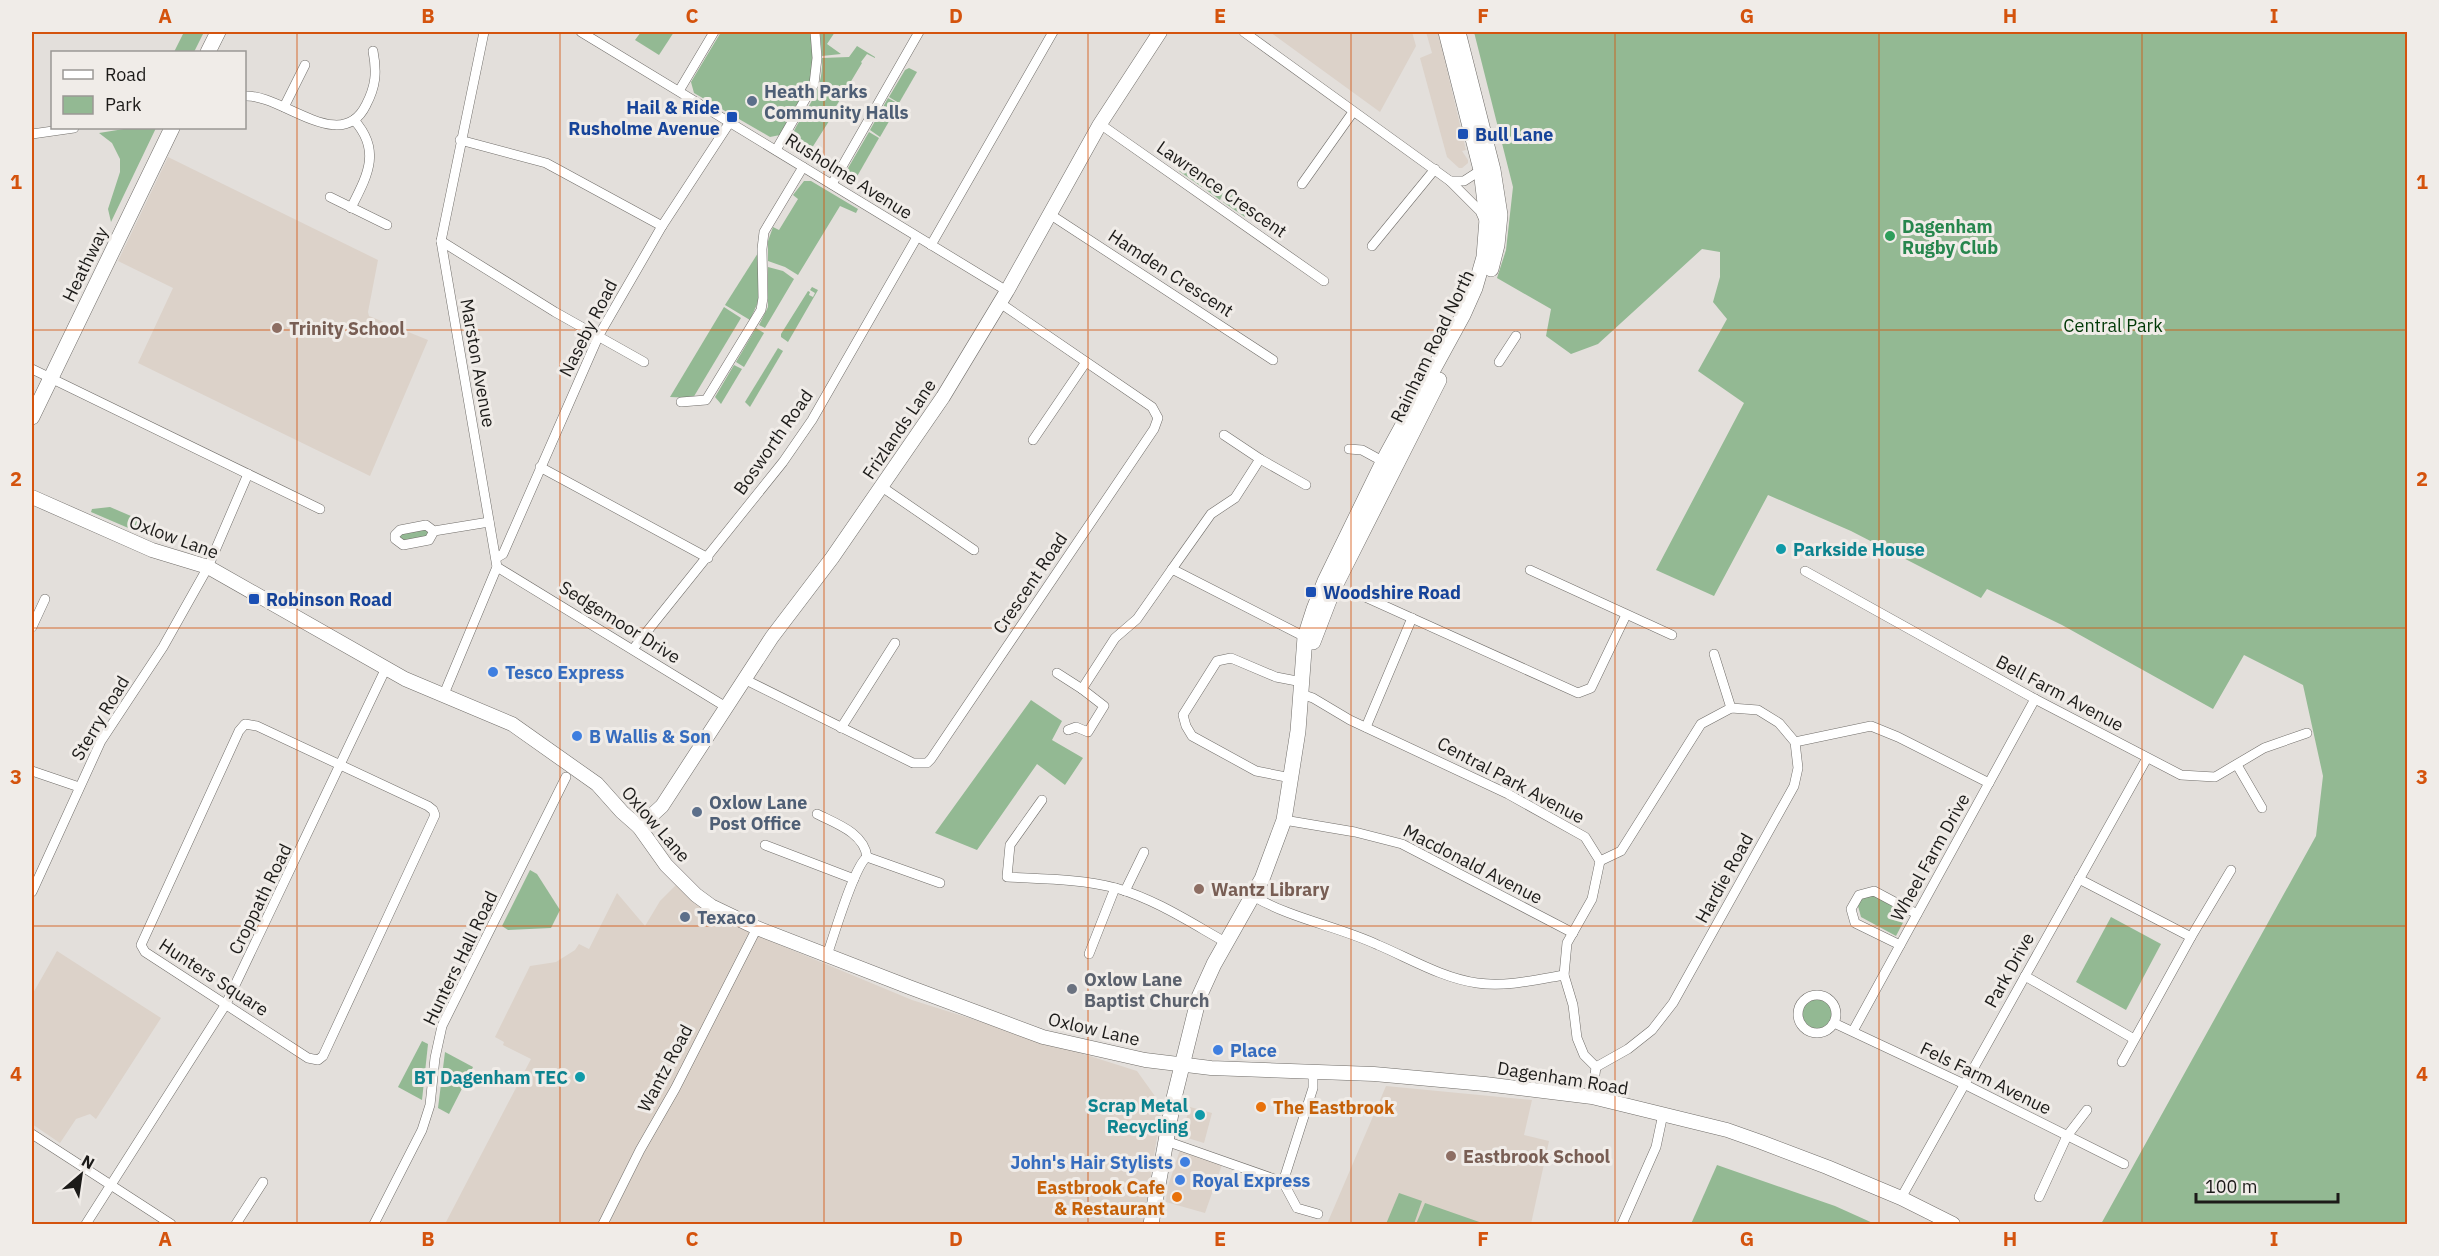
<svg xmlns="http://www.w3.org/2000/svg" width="2439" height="1256" font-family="'IBM Plex Sans',sans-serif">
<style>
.built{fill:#dcd2c9}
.green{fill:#93b993}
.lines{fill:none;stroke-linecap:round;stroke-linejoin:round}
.street-casing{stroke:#706d69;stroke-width:10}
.secondary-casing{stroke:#706d69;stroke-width:15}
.primary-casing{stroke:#706d69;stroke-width:16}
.street{stroke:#fff;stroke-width:9}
.secondary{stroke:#fff;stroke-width:14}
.primary{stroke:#fff;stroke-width:15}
.grid{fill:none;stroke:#d4530d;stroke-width:1.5;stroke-opacity:0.55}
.service-dot{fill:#5c6f8a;stroke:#f0ece8;stroke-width:2}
.transit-dot{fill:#1a4fb4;stroke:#f0ece8;stroke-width:2}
.leisure-dot{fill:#2e9e5b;stroke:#f0ece8;stroke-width:2}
.education-dot{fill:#8d6e63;stroke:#f0ece8;stroke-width:2}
.culture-dot{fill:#0f9aa8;stroke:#f0ece8;stroke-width:2}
.shop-dot{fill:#3f7fe0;stroke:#f0ece8;stroke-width:2}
.worship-dot{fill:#6b7280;stroke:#f0ece8;stroke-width:2}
.food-dot{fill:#e8710a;stroke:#f0ece8;stroke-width:2}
.labels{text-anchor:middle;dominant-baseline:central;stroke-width:6;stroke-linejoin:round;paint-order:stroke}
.service-label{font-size:18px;font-weight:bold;fill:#4e5e75;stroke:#f0ece8;text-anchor:start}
.transit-label{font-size:18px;font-weight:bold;fill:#164399;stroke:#f0ece8;text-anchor:start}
.street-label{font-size:18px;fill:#1c1b19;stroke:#f0ece8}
.leisure-label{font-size:18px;font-weight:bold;fill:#27864d;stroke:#f0ece8;text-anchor:start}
.park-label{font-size:18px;fill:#003806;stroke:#f0ece8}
.education-label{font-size:18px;font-weight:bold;fill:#785e54;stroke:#f0ece8;text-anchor:start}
.culture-label{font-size:18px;font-weight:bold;fill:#0d838f;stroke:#f0ece8;text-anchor:end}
.shop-label{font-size:18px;font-weight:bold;fill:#366cbe;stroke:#f0ece8;text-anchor:start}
.worship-label{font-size:18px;font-weight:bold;fill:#5b616d;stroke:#f0ece8;text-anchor:start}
.food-label{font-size:18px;font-weight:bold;fill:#c56008;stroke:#f0ece8;text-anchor:start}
.neatline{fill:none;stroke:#d4530d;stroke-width:2}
.grid-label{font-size:20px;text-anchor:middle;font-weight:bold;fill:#d4530d}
</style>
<rect width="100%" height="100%" fill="#e3dfdb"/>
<!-- built -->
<g class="built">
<path d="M 1270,32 L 1412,32 L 1416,46 L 1380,112 Z"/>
<path d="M 1426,32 L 1438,32 L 1466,150 L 1462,151 L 1468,160 L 1468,163 L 1462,168 L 1459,168 L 1447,157 L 1420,58 L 1432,53 Z"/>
<path d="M 168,157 L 378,260 L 368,312 L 369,316 L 428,340 L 370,476 L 138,363 L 173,288 L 118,261 Z"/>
<path d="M 678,883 L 751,933 L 912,1000 L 1137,1071 L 1162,1106 L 1143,1224 L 445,1224 L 531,1059 L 503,1045 L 504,1042 L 495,1037 L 530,966 L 556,962 L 575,950 L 579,944 L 589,949 L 617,893 L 645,926 L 660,901 Z"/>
<path d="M 57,951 L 161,1018 L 96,1119 L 90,1114 L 76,1119 L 60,1143 L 32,1124 L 32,995 Z"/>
<path d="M 1386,1086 L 1532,1100 L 1524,1135 L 1549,1141 L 1531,1224 L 1327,1224 Z"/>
<path d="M 1190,1107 L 1212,1113 L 1204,1143 L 1181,1136 Z"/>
<path d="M 1182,1144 L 1224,1159 L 1205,1213 L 1166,1202 L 1167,1189 Z"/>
</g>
<!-- green -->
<g class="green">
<path d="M 184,32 L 204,32 L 194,52 L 174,52 Z"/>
<path d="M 641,32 L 674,32 L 659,55 L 635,40 Z"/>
<path d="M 721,32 L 811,32 L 813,68 L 811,81 L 780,135 L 770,137 L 694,93 L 691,82 Z"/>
<path d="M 820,32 L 835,32 L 827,44 L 841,54 L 822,56 Z"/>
<path d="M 1474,32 L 2407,32 L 2407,1224 L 2101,1224 L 2316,836 L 2323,776 L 2303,685 L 2244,655 L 2213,709 L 2062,625 L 1987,589 L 1981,598 L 1851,531 L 1768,495 L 1714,596 L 1656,570 L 1744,403 L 1698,371 L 1727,319 L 1713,302 L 1720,277 L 1720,252 L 1702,249 L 1598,344 L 1571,354 L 1546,336 L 1551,309 L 1497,278 L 1506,250 L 1513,187 Z"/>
<path d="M 857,46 L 875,57 L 875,58 L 867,54 L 861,62 L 862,63 L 832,113 L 831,118 L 810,151 L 810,155 L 821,161 L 825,170 L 823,170 L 794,152 L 789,142 C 802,109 824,97 822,58 L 849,57 Z"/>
<path d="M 909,68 L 917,72 L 899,103 L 889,97 L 905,70 Z"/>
<path d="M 888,98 L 899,104 L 880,137 L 870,130 Z"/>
<path d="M 130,128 L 156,128 L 111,222 L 108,209 L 120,172 L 120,159 L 112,143 L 99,133 Z"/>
<path d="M 869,132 L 879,138 L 851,187 L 845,182 L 844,175 Z"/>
<path d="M 1196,168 L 1207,175 L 1202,187 L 1179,171 Z"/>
<path d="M 804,181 L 811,181 L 858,209 L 856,213 L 840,206 L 798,275 L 785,267 L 768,261 L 768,241 L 773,227 L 779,230 L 798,199 L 793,195 Z"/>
<path d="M 1215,181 L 1225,188 L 1220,200 L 1205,189 Z"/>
<path d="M 1233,194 L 1243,201 L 1245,217 L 1223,202 Z"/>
<path d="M 758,253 L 759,300 L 750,320 L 725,305 Z"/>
<path d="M 768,267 L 783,271 L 794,279 L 765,328 L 759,325 L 768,307 Z"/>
<path d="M 812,287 L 818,290 L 788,342 L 781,337 L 781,334 L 808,291 L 810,292 L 809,295 L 813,297 L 815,293 L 810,290 Z"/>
<path d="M 724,307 L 741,318 L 693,398 L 670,397 Z"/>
<path d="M 756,328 L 764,333 L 744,367 L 736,362 Z"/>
<path d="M 778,348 L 783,351 L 750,407 L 745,402 Z"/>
<path d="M 734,365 L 742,369 L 721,404 L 715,397 Z"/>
<path d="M 110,507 L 145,522 L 155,536 L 154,539 L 91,512 L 92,509 Z"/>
<path d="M 425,529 L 430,532 L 428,536 L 403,541 L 399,540 L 399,534 Z"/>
<path d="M 1031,700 L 1062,721 L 1052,740 L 1083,758 L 1065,785 L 1037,764 L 977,850 L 935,833 Z"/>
<path d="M 530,870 L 537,874 L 560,910 L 551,928 L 508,930 L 502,926 Z"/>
<path d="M 1874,894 L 1908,913 L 1896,936 L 1861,917 L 1858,906 L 1863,896 Z"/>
<path d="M 2111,917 L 2161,944 L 2126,1010 L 2076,982 Z"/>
<circle cx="1817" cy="1014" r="17"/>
<path d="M 422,1041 L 428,1044 L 422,1100 L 398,1087 Z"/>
<path d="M 445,1052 L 473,1067 L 449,1114 L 438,1108 Z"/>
<path d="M 1717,1165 L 1835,1206 L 1875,1224 L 1691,1224 Z"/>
<path d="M 1399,1193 L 1422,1201 L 1414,1224 L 1386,1224 Z"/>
<path d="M 1425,1203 L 1485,1224 L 1416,1224 Z"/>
</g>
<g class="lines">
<defs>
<g id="street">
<path d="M 581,32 L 1007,291"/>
<path d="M 1244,32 L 1450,181 L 1480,211 L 1484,220"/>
<path d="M 679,91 L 714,32"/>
<path d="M 244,96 C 281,93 341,156 366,105 C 376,86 377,72 373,51"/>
<path d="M 284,107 L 305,65"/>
<path d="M 1100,124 L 1324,281"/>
<path d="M 32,134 L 74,128"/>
<path d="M 460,140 L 546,163 L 662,226"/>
<path d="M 776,150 L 814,84 L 817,58 L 815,32"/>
<path d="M 1450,181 L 1464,181 L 1481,170"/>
<path d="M 832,184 L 919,32"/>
<path d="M 1302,184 L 1353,112"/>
<path d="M 330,197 L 387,225"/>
<path d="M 351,208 C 367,176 382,151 354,120"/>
<path d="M 1051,215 L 1273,360"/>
<path d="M 441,241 L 555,312 L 644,362"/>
<path d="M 931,245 L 1053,32"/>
<path d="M 1372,246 L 1435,169"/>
<path d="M 1499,362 L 1516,336"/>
<path d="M 32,369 L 320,509"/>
<path d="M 681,402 L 706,400 L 761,310 L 763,298 L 762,249 L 764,232 L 803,167"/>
<path d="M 1033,440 L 1086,362"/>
<path d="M 1349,449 L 1362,450 L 1384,462"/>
<path d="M 1260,459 L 1306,485"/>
<path d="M 540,467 L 708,558"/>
<path d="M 882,487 L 974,550"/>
<path d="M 434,531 L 426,525 L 400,530 L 395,535 L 395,539 L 403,545 L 429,540 L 434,531 L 489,522"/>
<path d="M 496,558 L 503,554 L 599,335 L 662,226 L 730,122"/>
<path d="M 497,567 L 726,707"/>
<path d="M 1172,569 L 1211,514 L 1235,498 L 1260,459 L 1224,435"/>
<path d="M 1530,570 L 1672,635"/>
<path d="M 1805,571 L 2035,699 L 2181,775 L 2215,777 L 2264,748 L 2307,733"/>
<path d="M 1365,597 L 1578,693 L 1591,688 L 1626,615"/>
<path d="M 32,627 L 45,599"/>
<path d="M 633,649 L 783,462 L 812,420 L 917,237"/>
<path d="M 1714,654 L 1731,708"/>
<path d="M 1057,673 L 1082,689"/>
<path d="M 744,679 L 913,763 L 927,763 L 931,759 L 1154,429 L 1158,418 L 1152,407 L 1000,303"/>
<path d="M 444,694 L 497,567 L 441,241 L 484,32"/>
<path d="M 1301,694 L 1313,698 L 1350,720 L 1508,794 L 1585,837 L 1600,861 L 1592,899 L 1567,943 L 1564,975 L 1573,1005 L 1577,1038 L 1584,1055 L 1596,1067 L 1592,1097"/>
<path d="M 245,724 L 257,726 L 428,806 L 433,810 L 435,815 L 323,1056 L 318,1060 L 308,1058 L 145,952 L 141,945 L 239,731 Z"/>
<path d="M 1366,727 L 1412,618"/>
<path d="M 841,728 L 895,643"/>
<path d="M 1068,730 L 1076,727 L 1088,732 L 1104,706 L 1082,689 L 1115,638 L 1137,619 L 1172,569 L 1305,637"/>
<path d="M 1795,742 L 1871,726 L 1898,737 L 1989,783"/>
<path d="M 2237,765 L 2262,808"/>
<path d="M 32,771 L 79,787"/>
<path d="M 1291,778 L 1256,771 L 1192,736 L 1186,726 L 1183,715 L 1217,661 L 1231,658 L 1276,677 L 1302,682"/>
<path d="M 1042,800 L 1010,845 L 1007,877 C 1043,879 1081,879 1116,888 C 1157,900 1191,923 1227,943"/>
<path d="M 817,814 C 837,824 864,833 867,857"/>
<path d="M 1284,820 L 1355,832 L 1402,844 L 1573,933"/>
<path d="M 765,845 L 854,879"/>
<path d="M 867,857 L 940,883"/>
<path d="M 2079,879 L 2191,937"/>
<path d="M 1125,891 L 1144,852"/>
<path d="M 32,892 L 101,741 L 163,647 L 208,567 L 248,474"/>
<path d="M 1253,896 C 1292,919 1337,926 1378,945 C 1409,958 1442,978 1477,983 C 1506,987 1535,980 1564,975"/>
<path d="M 1900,945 L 1855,923 L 1851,909 L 1859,895 L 1874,891 L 1917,914"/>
<path d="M 1089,954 L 1115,888"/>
<path d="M 827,955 C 834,936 854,866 867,857"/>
<path d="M 2025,976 L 2134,1039"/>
<circle cx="1817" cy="1014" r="19"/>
<path d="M 1834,1023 L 1964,1084 L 2124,1164"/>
<path d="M 1853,1031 L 2035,699"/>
<path d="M 2122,1062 L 2191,937 L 2231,870"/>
<path d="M 1596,1067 L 1628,1049 L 1652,1030 L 1673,1003 L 1794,786 L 1798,768 L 1795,742 L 1779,723 L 1758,710 L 1731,708 L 1701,724 L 1621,851 L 1600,861"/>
<path d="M 32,1134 L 171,1224"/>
<path d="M 1166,1141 L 1283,1182 L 1313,1088 L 1313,1072"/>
<path d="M 1283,1182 L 1297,1208 L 1318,1214"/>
<path d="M 2039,1197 L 2067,1136 L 2087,1110"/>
<path d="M 1901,1198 L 2147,758"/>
<path d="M 86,1224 L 226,1004 L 386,668"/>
<path d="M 236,1224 L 263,1182"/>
<path d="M 374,1224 L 422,1130 L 430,1105 L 435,1058 L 442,1026 L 566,777"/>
<path d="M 603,1224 L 640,1150 L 675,1089 L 757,928"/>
<path d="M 1622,1224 L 1656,1147 L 1663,1114"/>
</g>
<g id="secondary">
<path d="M 32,497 L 152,550 L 208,567 L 405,679 L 512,724 L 597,784 L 622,812 L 639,827 L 666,865 L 696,895 L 711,906 L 757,928 L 909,987 L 1043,1037 L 1145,1060 L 1211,1068 L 1374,1074 L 1485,1084 L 1592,1097 L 1727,1130 L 1761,1142 L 1827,1167 L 1901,1198 L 1953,1224"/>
<path d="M 639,827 L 662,806 L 772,637 L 832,558 L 943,397 L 1007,291 L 1100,124 L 1160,32"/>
</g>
<g id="primary">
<path d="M 1458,32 L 1493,170 L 1500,215 L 1497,245 L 1491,269"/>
<path d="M 208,52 L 218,32"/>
<path d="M 32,417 L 172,128"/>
<path d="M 1313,642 L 1333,590 L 1439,380"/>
<path d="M 1151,1224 L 1173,1102 L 1199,997 L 1214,964 L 1262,879 L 1284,820 L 1298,731 L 1305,637 L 1314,609 L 1325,581 L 1387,454 L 1463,315 L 1475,288 L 1484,257 L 1487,219 L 1481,170 L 1446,32"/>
</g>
</defs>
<!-- street casing -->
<use href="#street" class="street-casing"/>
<!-- secondary casing -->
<use href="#secondary" class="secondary-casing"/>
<!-- primary casing -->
<use href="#primary" class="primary-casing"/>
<!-- street -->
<use href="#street" class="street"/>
<!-- secondary -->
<use href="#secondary" class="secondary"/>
<!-- primary -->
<use href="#primary" class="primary"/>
</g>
<!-- grid -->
<path class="grid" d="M 297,32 L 297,1224M 560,32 L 560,1224M 824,32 L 824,1224M 1088,32 L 1088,1224M 1351,32 L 1351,1224M 1615,32 L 1615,1224M 1879,32 L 1879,1224M 2142,32 L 2142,1224M 32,330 L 2408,330M 32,628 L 2408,628M 32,926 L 2408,926"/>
<!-- markers -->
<g class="service-dot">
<circle cx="752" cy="101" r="6"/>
<circle cx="697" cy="812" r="6"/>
<circle cx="685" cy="917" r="6"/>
</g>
<g class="transit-dot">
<rect x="726" y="111" width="12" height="12" rx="3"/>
<rect x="1457" y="128" width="12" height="12" rx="3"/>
<rect x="1305" y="586" width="12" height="12" rx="3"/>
<rect x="248" y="593" width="12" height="12" rx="3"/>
</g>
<circle class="leisure-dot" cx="1890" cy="236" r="6"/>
<g class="education-dot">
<circle cx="277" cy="328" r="6"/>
<circle cx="1199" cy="889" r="6"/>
<circle cx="1451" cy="1156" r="6"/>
</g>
<g class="culture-dot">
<circle cx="1781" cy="549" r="6"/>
<circle cx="580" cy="1077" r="6"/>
<circle cx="1200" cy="1115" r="6"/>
</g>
<g class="shop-dot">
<circle cx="493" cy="672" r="6"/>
<circle cx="577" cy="736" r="6"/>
<circle cx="1218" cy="1050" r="6"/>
<circle cx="1185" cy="1162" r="6"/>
<circle cx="1180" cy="1180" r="6"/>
</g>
<circle class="worship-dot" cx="1072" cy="989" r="6"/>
<g class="food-dot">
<circle cx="1261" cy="1107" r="6"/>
<circle cx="1177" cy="1197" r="6"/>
</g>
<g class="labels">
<!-- service labels -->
<g class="service-label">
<text x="764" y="91">Heath Parks<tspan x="764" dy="21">Community Halls</tspan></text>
<text x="709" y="802">Oxlow Lane<tspan x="709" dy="21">Post Office</tspan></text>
<text x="697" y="917">Texaco</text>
</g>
<!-- transit labels -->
<g class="transit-label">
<text x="720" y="107" text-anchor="end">Hail &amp; Ride<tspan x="720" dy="21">Rusholme Avenue</tspan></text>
<text x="1475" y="134">Bull Lane</text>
<text x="1323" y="592">Woodshire Road</text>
<text x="266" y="599">Robinson Road</text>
</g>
<!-- street labels -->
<g class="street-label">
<text transform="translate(849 176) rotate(32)">Rusholme Avenue</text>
<text transform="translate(1222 189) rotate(35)">Lawrence Crescent</text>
<text transform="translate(85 264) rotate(-64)">Heathway</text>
<text transform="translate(1171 273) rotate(33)">Hamden Crescent</text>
<text transform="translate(588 328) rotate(-63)">Naseby Road</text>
<text transform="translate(1432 346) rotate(-64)">Rainham Road North</text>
<text transform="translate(478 363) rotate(80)">Marston Avenue</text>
<text transform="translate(899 429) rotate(-56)">Frizlands Lane</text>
<text transform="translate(773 442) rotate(-55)">Bosworth Road</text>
<text transform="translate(174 537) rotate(20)">Oxlow Lane</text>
<text transform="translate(1030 583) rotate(-56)">Crescent Road</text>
<text transform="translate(620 622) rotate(32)">Sedgemoor Drive</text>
<text transform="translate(2060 693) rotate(28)">Bell Farm Avenue</text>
<text transform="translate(100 718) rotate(-59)">Sterry Road</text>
<text transform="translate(1511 780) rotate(28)">Central Park Avenue</text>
<text transform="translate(656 824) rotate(49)">Oxlow Lane</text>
<text transform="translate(1930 857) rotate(-61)">Wheel Farm Drive</text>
<text transform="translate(1473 864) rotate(27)">Macdonald Avenue</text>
<text transform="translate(1724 878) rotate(-61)">Hardie Road</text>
<text transform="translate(260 899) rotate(-64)">Croppath Road</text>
<text transform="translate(460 958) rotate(-64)">Hunters Hall Road</text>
<text transform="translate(2009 970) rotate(-61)">Park Drive</text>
<text transform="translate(214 977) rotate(33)">Hunters Square</text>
<text transform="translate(1094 1029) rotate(13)">Oxlow Lane</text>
<text transform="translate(665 1068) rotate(-62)">Wantz Road</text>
<text transform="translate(1563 1078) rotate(9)">Dagenham Road</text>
<text transform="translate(1986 1078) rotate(26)">Fels Farm Avenue</text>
</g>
<!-- leisure labels -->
<g class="leisure-label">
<text x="1902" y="226">Dagenham<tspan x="1902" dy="21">Rugby Club</tspan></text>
</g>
<!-- park labels -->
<g class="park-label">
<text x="2113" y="325">Central Park</text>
</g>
<!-- education labels -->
<g class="education-label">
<text x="289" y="328">Trinity School</text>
<text x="1211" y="889">Wantz Library</text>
<text x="1463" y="1156">Eastbrook School</text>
</g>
<!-- culture labels -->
<g class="culture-label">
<text x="1793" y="549" text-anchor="start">Parkside House</text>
<text x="568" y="1077">BT Dagenham TEC</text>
<text x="1188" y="1105">Scrap Metal<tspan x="1188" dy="21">Recycling</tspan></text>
</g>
<!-- shop labels -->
<g class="shop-label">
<text x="505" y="672">Tesco Express</text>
<text x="589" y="736">B Wallis &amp; Son</text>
<text x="1230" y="1050">Place</text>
<text x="1173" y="1162" text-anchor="end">John's Hair Stylists</text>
<text x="1192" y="1180">Royal Express</text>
</g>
<!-- worship labels -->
<g class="worship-label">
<text x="1084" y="979">Oxlow Lane<tspan x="1084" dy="21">Baptist Church</tspan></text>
</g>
<!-- food labels -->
<g class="food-label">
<text x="1273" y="1107">The Eastbrook</text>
<text x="1165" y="1187" text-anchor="end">Eastbrook Cafe<tspan x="1165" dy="21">&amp; Restaurant</tspan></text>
</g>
</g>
<!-- border -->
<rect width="2439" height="1256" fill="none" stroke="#f0ece8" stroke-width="66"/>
<!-- legend -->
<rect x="51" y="51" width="195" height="78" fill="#f0ece8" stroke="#9b9895" stroke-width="1.5"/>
<rect x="63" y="70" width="30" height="9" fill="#ffffff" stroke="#9b9895" stroke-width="1.5"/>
<text x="105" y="81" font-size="18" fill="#1c1b19">Road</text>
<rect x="63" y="96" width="30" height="18" fill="#93b993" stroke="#9b9895" stroke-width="1.5"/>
<text x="105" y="111" font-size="18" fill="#1c1b19">Park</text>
<!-- north arrow -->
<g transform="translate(81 1175) rotate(29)" stroke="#f0ece8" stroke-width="4.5" paint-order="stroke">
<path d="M0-4.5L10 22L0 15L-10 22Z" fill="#1c1b19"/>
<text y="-9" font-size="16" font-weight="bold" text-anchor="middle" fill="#1c1b19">N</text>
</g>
<!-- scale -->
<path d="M2196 1193v9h142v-9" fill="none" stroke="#1c1b19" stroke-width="3"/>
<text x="2205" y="1193" font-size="18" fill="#1c1b19" stroke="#f0ece8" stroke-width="4.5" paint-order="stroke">100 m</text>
<rect x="33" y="33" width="2373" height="1190" class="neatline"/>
<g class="grid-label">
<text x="165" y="23">A</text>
<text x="428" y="23">B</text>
<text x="692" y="23">C</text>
<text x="956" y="23">D</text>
<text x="1220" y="23">E</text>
<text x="1483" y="23">F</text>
<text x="1747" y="23">G</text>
<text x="2010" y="23">H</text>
<text x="2274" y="23">I</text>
<text x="16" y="189">1</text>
<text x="2422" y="189">1</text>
<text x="16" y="486">2</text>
<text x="2422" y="486">2</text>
<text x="16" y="784">3</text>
<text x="2422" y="784">3</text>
<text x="16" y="1081">4</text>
<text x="2422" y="1081">4</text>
<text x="165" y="1246">A</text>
<text x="428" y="1246">B</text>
<text x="692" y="1246">C</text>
<text x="956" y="1246">D</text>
<text x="1220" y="1246">E</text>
<text x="1483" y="1246">F</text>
<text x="1747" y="1246">G</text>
<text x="2010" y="1246">H</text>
<text x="2274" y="1246">I</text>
</g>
</svg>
